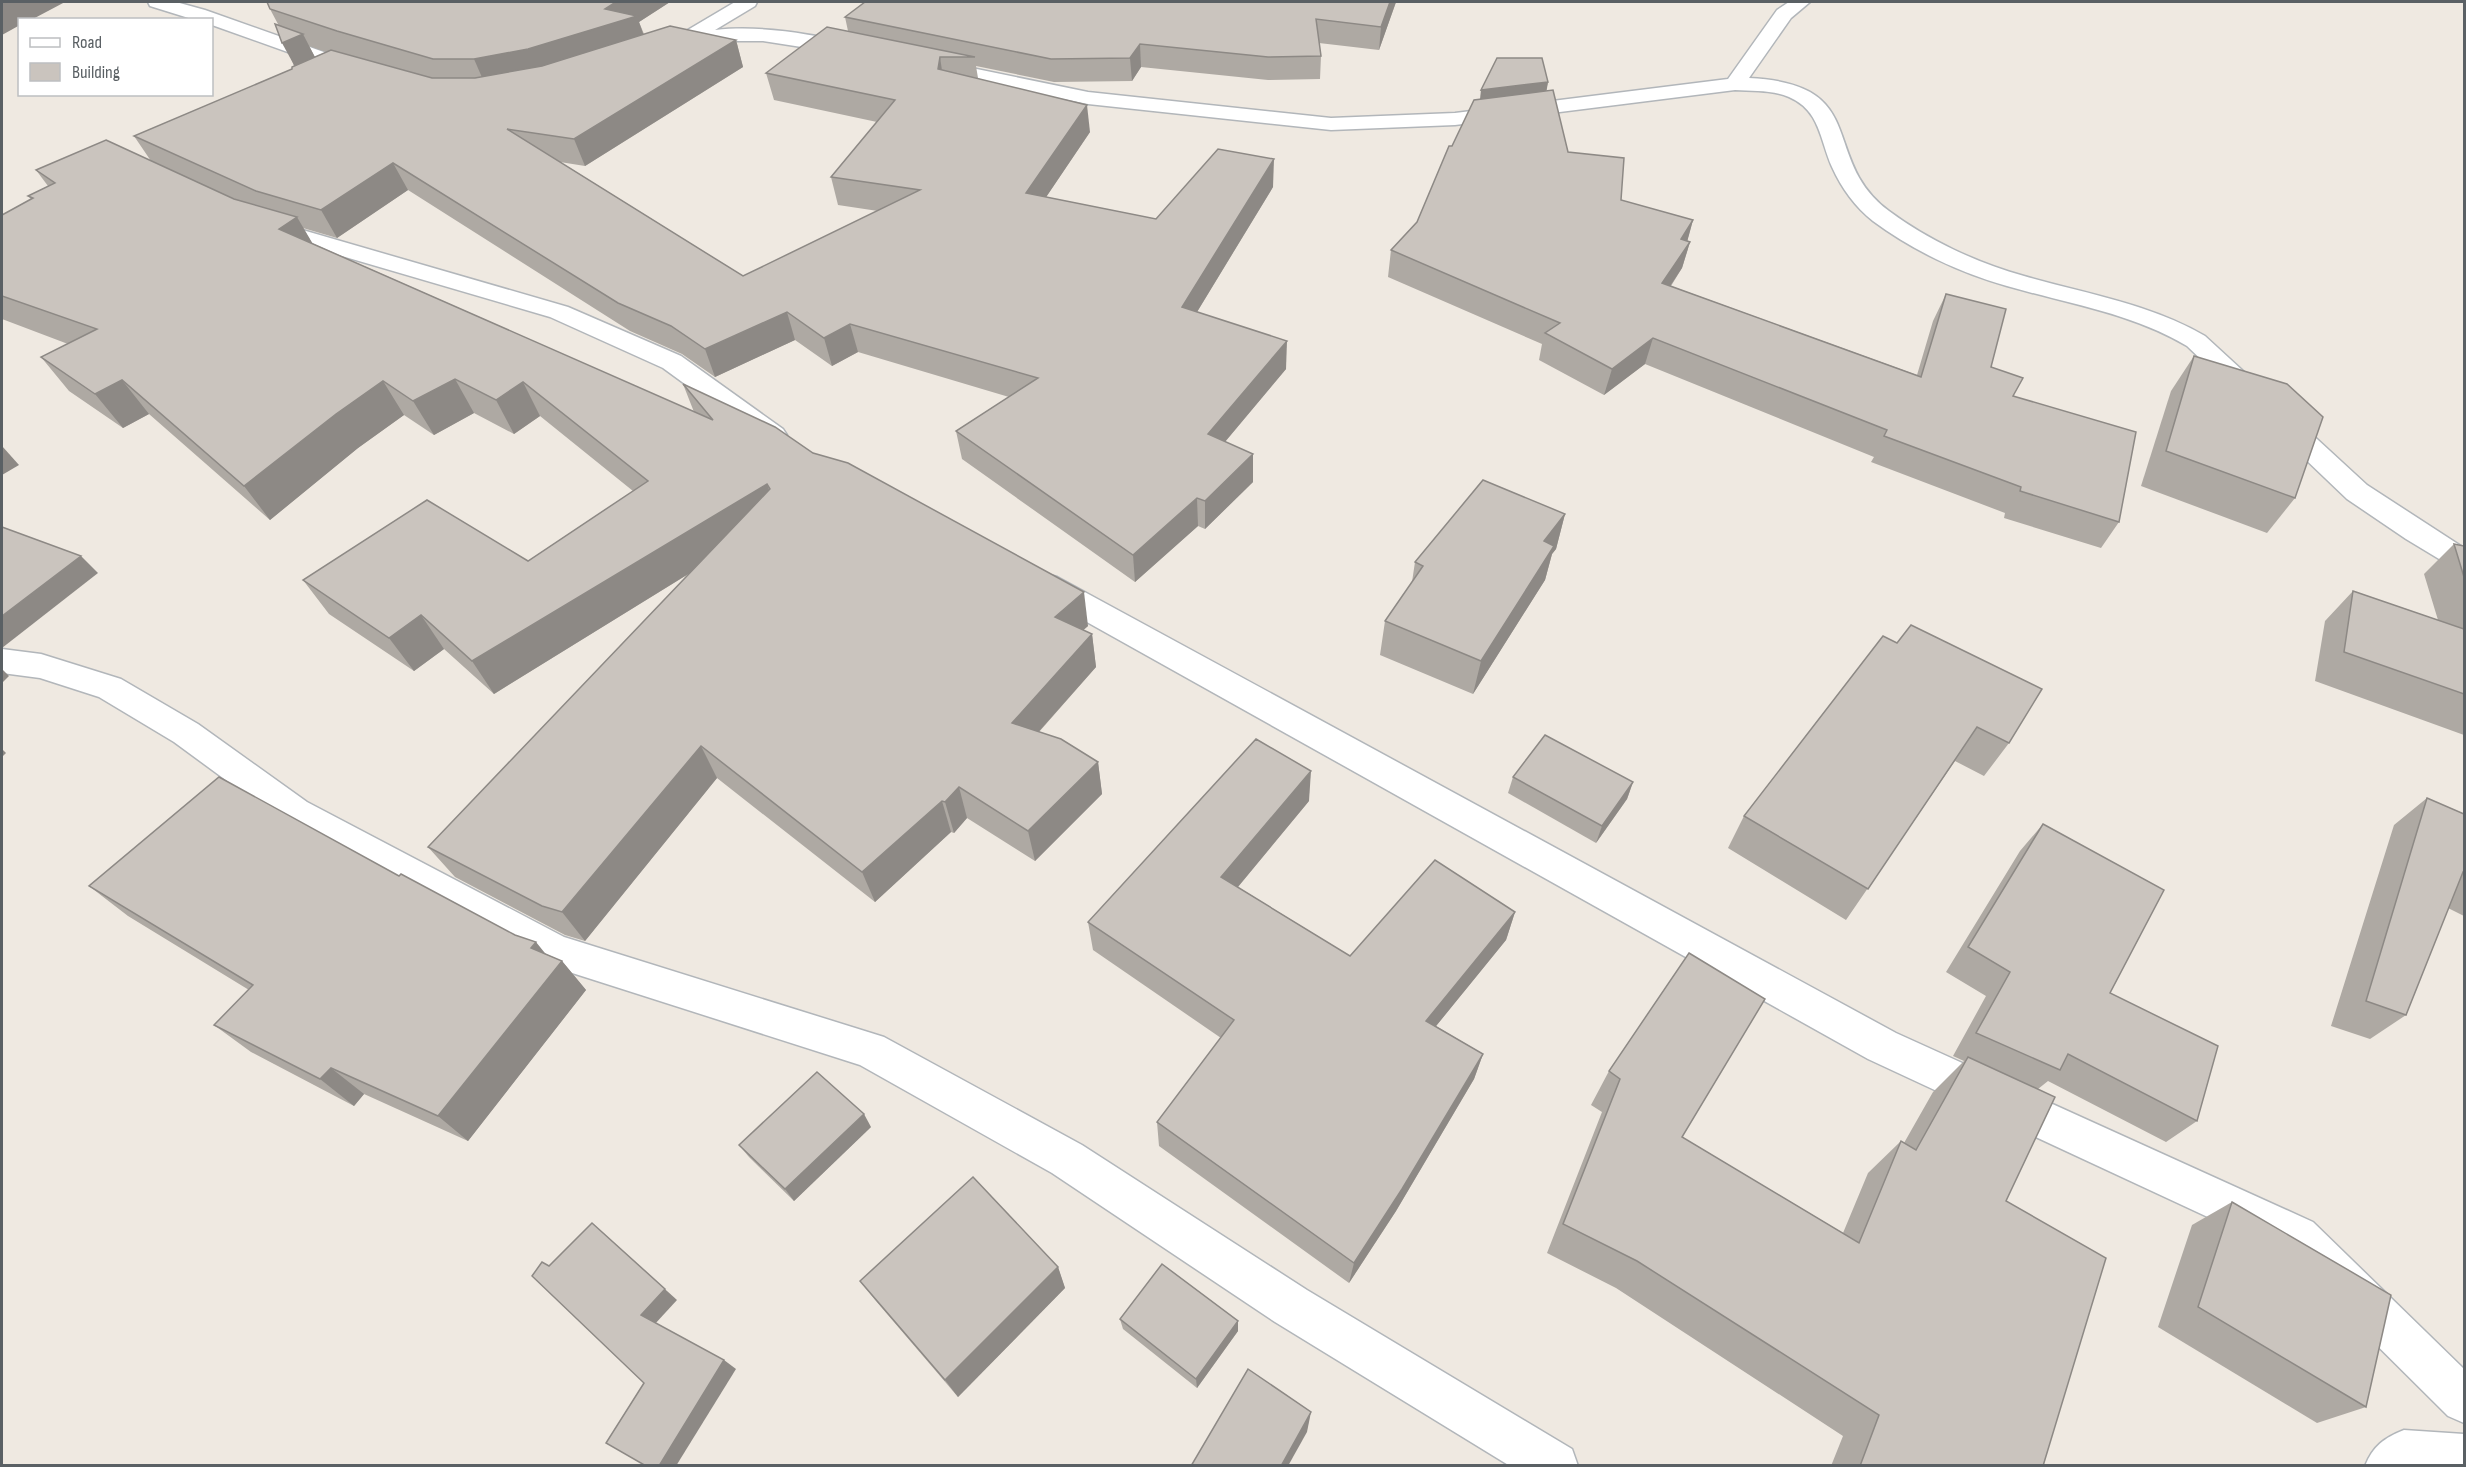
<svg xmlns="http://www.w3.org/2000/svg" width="2466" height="1467" font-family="'Sofia Sans Condensed',sans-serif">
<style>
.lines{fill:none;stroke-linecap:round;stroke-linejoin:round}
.minor-casing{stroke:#b2b6ba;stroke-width:3}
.minor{fill:#fff;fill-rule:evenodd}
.wall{fill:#aea9a3;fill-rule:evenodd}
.shaded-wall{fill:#8d8985}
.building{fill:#cac4be;stroke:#8d8985;stroke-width:1.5}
</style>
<rect width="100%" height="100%" fill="#efe9e1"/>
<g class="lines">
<defs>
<g id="minor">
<path d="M 148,2 L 176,2 L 205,10 L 366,67 L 369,71 L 366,75 L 352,75 L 212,25 L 212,20 L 195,20 L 150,6 Z"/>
<path d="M 735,2 L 757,2 L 755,6 L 715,30 C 762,25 808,34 853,43 L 860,45 L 863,49 L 860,53 L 853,55 L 763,41 L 717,41 L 673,51 L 666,49 L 663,45 L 666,41 L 684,36 L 686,31 Z"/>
<path d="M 1789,2 L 1810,2 L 1791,18 L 1749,78 C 1873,84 1818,158 1889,211 C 1928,240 1977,263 2024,276 C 2086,294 2148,303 2205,336 L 2367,485 L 2464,548 L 2464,571 L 2454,568 L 2406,539 L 2347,499 L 2187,346 C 2131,313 2069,304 2007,286 C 1960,273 1912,250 1873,221 C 1855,207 1841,187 1832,167 C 1820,140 1820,110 1789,97 C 1772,90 1753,91 1735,90 L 1455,125 L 1331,130 L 1088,104 L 933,72 L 926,70 L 923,66 L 926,62 L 933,60 L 1088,92 L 1331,118 L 1455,113 L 1728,79 L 1777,10 Z"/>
<path d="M 268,220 L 568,307 L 681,356 L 783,429 L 787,435 L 783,441 L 773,444 L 763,441 L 663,368 L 550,317 L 260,232 L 256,227 L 260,222 Z"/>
<path d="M 1046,574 L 1057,577 L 1896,1033 L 2313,1222 L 2464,1369 L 2464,1423 L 2448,1416 L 2283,1252 L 1868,1059 L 1035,593 L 1031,585 L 1035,577 Z"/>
<path d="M 2,649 L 41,654 L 121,679 L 198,724 L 307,802 L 564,937 L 884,1037 L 1082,1145 L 1307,1290 L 1572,1449 L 1578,1466 L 1510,1466 L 1275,1322 L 1052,1173 L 860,1065 L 541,963 L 283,822 L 174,742 L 99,697 L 40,678 L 2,673 Z"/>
<path d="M 2404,1430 L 2464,1434 L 2464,1466 L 2365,1466 C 2373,1446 2384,1438 2404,1430 Z"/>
</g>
</defs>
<!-- minor casing -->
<use href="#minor" class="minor-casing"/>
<!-- minor -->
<use href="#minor" class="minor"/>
</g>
<!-- wall -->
<g class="wall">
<path d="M 267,2 L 670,2 L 639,22 L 644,34 L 736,40 L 743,67 L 585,166 L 560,162 L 743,276 L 878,211 L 838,205 L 831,177 L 877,122 L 774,100 L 766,73 L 848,31 L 845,17 L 1396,2 L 1379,50 L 1319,43 L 1321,56 L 1320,79 L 1268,80 L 1141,67 L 1132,81 L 1054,82 L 976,66 L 978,78 L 1090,132 L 1046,197 L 1156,219 L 1273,187 L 1197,312 L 1286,369 L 1225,442 L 1253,454 L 1253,482 L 1205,529 L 1198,526 L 1135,582 L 962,459 L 956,431 L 1009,397 L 858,352 L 832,366 L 795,340 L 715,377 L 682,354 L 630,331 L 408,190 L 337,238 L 303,228 L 312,243 L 694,412 L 683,384 L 813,453 L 1088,626 L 1083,630 L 1092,634 L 1096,667 L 1039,732 L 1098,762 L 1102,794 L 1035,861 L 967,818 L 954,833 L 951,832 L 875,902 L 717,778 L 585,941 L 565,935 L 455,877 L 428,847 L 690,573 L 494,694 L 444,649 L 414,671 L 329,614 L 303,580 L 528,561 L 633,491 L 540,416 L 514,434 L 474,413 L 434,435 L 404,415 L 358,448 L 270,520 L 149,414 L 123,428 L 69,391 L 41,357 L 68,344 L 2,319 L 2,215 L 31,199 L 28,196 L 48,186 L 36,170 L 151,161 L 134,136 L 292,69 L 294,66 L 279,26 L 270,9 ZM 309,46 L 326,52 L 315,57 Z"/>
<path d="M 1548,82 L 1546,91 L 1568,152 L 1621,200 L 1693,220 L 1687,241 L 1690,242 L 1682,268 L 1671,286 L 1917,375 L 1933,321 L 1946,294 L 1991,367 L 2013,396 L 2119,522 L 2101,548 L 2004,518 L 2005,513 L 1871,462 L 1874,457 L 1645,364 L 1604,395 L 1539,360 L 1542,344 L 1388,277 L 1391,250 L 1417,222 L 1452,146 L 1480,99 Z"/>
<path d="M 2194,356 L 2295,498 L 2267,533 L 2141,486 L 2171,391 Z"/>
<path d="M 1565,514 L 1556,549 L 1552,554 L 1545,580 L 1473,694 L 1380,655 L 1385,621 L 1412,582 L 1415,562 Z"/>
<path d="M 2454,544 L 2464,546 L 2464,735 L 2315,681 L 2325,621 L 2353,591 L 2438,620 L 2424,574 Z"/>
<path d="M 1883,636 L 2009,743 L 1984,776 L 1955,761 L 1846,920 L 1728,848 L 1744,816 Z"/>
<path d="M 1513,777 L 1633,782 L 1627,799 L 1596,843 L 1508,793 Z"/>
<path d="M 2427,798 L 2464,814 L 2464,916 L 2448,908 L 2406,1015 L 2370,1039 L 2331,1026 L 2394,825 Z"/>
<path d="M 1309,801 L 1238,887 L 1350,956 L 1515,912 L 1506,940 L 1436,1026 L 1483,1054 L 1474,1079 L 1396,1211 L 1349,1283 L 1159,1146 L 1157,1122 L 1221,1038 L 1093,950 L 1088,922 Z"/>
<path d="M 2043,824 L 2110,993 L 2197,1121 L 2166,1142 L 2048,1081 L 2038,1089 L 2006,1201 L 2043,1466 L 1831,1466 L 1843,1436 L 1616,1288 L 1547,1253 L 1602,1112 L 1591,1105 L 1609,1071 L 1689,953 L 1682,1137 L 1843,1233 L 1868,1173 L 1901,1141 L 1904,1143 L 1933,1092 L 1964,1061 L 1953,1056 L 1986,996 L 1946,972 L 2020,851 Z"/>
<path d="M 399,876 L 515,935 L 546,954 L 562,961 L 586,990 L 468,1141 L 364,1094 L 354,1106 L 251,1052 L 214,1025 L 249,990 L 128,916 L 89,886 Z"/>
<path d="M 871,1127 L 794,1201 L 749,1157 L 739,1145 Z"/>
<path d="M 2232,1202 L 2366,1407 L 2317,1423 L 2158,1327 L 2192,1225 Z"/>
<path d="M 1058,1267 L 1065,1288 L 958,1397 L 876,1301 L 860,1281 Z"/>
<path d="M 1120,1319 L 1238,1331 L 1197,1388 L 1123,1329 Z"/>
</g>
<!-- shaded-wall -->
<g class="shaded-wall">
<path d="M 2,2 L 65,2 L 31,20 L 20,20 L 20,25 L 2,35 Z"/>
<path d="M 616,2 L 670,2 L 639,22 L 647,45 L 487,89 L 474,59 L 605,9 Z"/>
<path d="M 1390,2 L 1396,2 L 1379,50 L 1381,27 Z"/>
<path d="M 303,34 L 320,67 L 300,76 L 282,43 Z"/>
<path d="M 736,40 L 743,67 L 585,166 L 574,139 Z"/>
<path d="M 1140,44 L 1141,67 L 1132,81 L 1130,58 Z"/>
<path d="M 940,57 L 944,84 L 938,69 Z"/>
<path d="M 1548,82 L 1545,100 L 1479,108 L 1481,90 Z"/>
<path d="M 1087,105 L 1090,132 L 1030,221 L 1026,193 Z"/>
<path d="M 1274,159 L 1273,187 L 1183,335 L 1182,307 Z"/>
<path d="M 393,163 L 408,190 L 337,238 L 321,210 Z"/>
<path d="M 297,217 L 317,251 L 279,229 Z"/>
<path d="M 1693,220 L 1686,246 L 1681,239 Z"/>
<path d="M 1690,242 L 1682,268 L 1655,309 L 1662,283 Z"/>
<path d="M 787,312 L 795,340 L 715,377 L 705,349 Z"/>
<path d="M 850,324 L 858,352 L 832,366 L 824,338 Z"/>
<path d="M 1653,338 L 1645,364 L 1604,395 L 1612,369 Z"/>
<path d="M 1287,341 L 1286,369 L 1208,462 L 1208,434 Z"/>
<path d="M 455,379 L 474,413 L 434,435 L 413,401 Z"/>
<path d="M 122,380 L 149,414 L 123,428 L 95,394 Z"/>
<path d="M 383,381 L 404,415 L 358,448 L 270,520 L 244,486 L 336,414 Z"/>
<path d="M 523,382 L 540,416 L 514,434 L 496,400 Z"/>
<path d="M 2,446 L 19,465 L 2,475 Z"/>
<path d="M 1253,454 L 1253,482 L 1205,529 L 1205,501 Z"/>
<path d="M 767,484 L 779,518 L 494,694 L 472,661 Z"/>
<path d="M 1197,498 L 1198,526 L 1135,582 L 1133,555 Z"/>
<path d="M 1565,514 L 1556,549 L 1552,554 L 1545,580 L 1473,694 L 1481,661 L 1544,541 Z"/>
<path d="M 81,556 L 98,573 L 2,648 L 2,616 Z"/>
<path d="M 1084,592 L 1088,626 L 1060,651 L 1055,617 Z"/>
<path d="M 421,615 L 444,649 L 414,671 L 389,638 Z"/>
<path d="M 1092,634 L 1096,667 L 1018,755 L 1012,723 Z"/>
<path d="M 2,669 L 9,676 L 2,683 Z"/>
<path d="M 701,746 L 717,778 L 585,941 L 562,912 Z"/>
<path d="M 2,749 L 6,753 L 2,757 Z"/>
<path d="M 1098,762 L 1102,794 L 1035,861 L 1028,831 Z"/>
<path d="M 1311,771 L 1309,801 L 1222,906 L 1221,877 Z"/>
<path d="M 1633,782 L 1627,799 L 1596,843 L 1602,826 Z"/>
<path d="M 959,787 L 967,818 L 954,833 L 945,802 Z"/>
<path d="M 942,801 L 951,832 L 875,902 L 862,872 Z"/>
<path d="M 1515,912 L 1506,940 L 1419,1047 L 1426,1021 Z"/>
<path d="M 536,942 L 557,968 L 562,961 L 586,990 L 468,1141 L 438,1116 L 531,948 Z"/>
<path d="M 1483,1054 L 1474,1079 L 1396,1211 L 1349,1283 L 1354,1263 Z"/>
<path d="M 331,1068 L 364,1094 L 354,1106 L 320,1079 Z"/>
<path d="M 864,1114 L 871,1127 L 794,1201 L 785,1189 Z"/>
<path d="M 605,1235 L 677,1300 L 654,1325 L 641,1315 Z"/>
<path d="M 1058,1267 L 1065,1288 L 958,1397 L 945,1380 Z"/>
<path d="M 1238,1321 L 1238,1331 L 1197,1388 L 1196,1379 Z"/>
<path d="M 724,1360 L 736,1369 L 676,1466 L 659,1466 Z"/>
<path d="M 1311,1412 L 1307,1432 L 1288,1466 L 1281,1466 Z"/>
</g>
<!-- building -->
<g class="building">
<path d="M 267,2 L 616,2 L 605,9 L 637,16 L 528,49 L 474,59 L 433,59 L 337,31 L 270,9 Z"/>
<path d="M 865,2 L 1390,2 L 1381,27 L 1316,19 L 1321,56 L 1268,57 L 1140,44 L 1130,58 L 1051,59 L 845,17 Z"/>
<path d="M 275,24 L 303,34 L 282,43 Z"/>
<path d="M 670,26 L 736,40 L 574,139 L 507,129 L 743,276 L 920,190 L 831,177 L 895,100 L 766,73 L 827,27 L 975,57 L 940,57 L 938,69 L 1087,105 L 1026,193 L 1156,219 L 1218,149 L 1274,159 L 1182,307 L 1287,341 L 1208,434 L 1253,454 L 1205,501 L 1197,498 L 1133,555 L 956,431 L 1038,378 L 850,324 L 824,338 L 787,312 L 705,349 L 671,326 L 618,303 L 393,163 L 321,210 L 256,191 L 134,136 L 292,69 L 292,67 L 331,50 L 432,78 L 475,78 L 542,66 Z"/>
<path d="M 1497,58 L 1542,58 L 1548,82 L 1481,90 Z"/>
<path d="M 1553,90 L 1568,152 L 1624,158 L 1621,200 L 1693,220 L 1681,239 L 1690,242 L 1662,283 L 1921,377 L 1946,294 L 2006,309 L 1991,367 L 2023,378 L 2013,396 L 2136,432 L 2119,522 L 2020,491 L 2021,487 L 1884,436 L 1887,430 L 1653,338 L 1612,369 L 1545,333 L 1560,323 L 1391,250 L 1417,222 L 1449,146 L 1452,146 L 1474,100 Z"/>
<path d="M 106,140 L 234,199 L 297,217 L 279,229 L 713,420 L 683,384 L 775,427 L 813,453 L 848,463 L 1084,592 L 1055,617 L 1092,634 L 1012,723 L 1061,739 L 1098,762 L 1028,831 L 959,787 L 945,802 L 942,801 L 862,872 L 701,746 L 562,912 L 542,906 L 428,847 L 770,489 L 767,484 L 472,661 L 421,615 L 389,638 L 303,580 L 427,500 L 528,561 L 648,481 L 523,382 L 496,400 L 455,379 L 413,401 L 383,381 L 336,414 L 244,486 L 122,380 L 95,394 L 41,357 L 97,329 L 2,296 L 2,215 L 33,198 L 28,196 L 55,183 L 36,170 Z"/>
<path d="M 2194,356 L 2287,384 L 2323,417 L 2295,498 L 2166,451 Z"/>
<path d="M 1483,480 L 1565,514 L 1544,541 L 1554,546 L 1481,661 L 1385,621 L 1423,566 L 1415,562 Z"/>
<path d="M 2,527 L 81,556 L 2,616 Z"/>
<path d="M 2454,544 L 2464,546 L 2464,577 Z"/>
<path d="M 2353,591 L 2464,629 L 2464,694 L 2344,652 Z"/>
<path d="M 1911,625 L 2042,689 L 2009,743 L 1977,727 L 1868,889 L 1744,816 L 1883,636 L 1897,643 Z"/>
<path d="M 1545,735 L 1633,782 L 1602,826 L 1513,777 Z"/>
<path d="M 1256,739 L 1311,771 L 1221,877 L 1350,956 L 1435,860 L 1515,912 L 1426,1021 L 1483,1054 L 1402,1189 L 1354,1263 L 1157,1122 L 1234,1020 L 1088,922 Z"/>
<path d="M 219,777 L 399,876 L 401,874 L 515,935 L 536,942 L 531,948 L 562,961 L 438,1116 L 331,1068 L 320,1079 L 214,1025 L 253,985 L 89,886 Z"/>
<path d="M 2427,798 L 2464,814 L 2464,873 L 2463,872 L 2406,1015 L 2366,1001 Z"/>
<path d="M 2043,824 L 2164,890 L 2110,993 L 2218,1046 L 2197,1121 L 2068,1054 L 2060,1070 L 1976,1033 L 2010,972 L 1968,947 Z"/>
<path d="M 1689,953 L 1765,999 L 1682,1137 L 1859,1243 L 1901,1141 L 1916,1150 L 1968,1057 L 2055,1097 L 2006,1201 L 2106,1258 L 2043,1466 L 1860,1466 L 1879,1415 L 1637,1261 L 1563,1224 L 1620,1079 L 1609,1071 Z"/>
<path d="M 817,1072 L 864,1114 L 785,1189 L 739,1145 Z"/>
<path d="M 973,1177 L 1058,1267 L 945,1380 L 860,1281 Z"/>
<path d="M 2232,1202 L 2391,1295 L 2366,1407 L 2198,1307 Z"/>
<path d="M 592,1223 L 665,1289 L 641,1315 L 724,1360 L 659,1466 L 646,1466 L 606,1443 L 644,1383 L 532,1276 L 542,1262 L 549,1266 Z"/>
<path d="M 1162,1264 L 1238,1321 L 1196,1379 L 1120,1319 Z"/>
<path d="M 1248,1369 L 1311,1412 L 1281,1466 L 1191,1466 Z"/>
</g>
<!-- border -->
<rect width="2466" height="1467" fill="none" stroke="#5a6064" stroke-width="6"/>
<!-- legend -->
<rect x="18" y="18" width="195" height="78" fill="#ffffff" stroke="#bdbfc1" stroke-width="1.5"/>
<rect x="30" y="38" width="30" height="9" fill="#ffffff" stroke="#bdbfc1" stroke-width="1.5"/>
<text x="72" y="48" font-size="18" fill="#5a6064">Road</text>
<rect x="30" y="63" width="30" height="18" fill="#cac4be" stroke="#bdbfc1" stroke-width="1.5"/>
<text x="72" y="78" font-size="18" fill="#5a6064">Building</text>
</svg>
